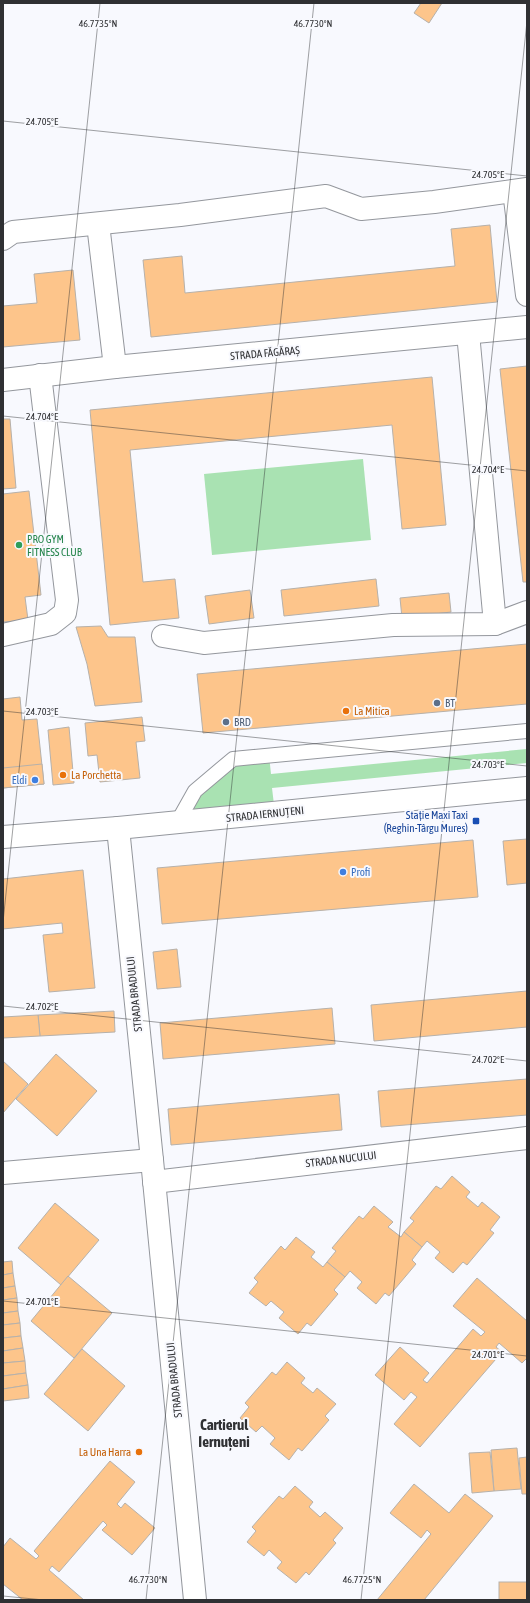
<svg xmlns="http://www.w3.org/2000/svg" width="530" height="1603" font-family="'Asap Condensed',sans-serif">
<style>
.green{fill:#a9e2b2}
.building{fill:#fdc58b;stroke:#b6b1ab}
.lines{fill:none;stroke-linecap:round;stroke-linejoin:round}
.service-casing{stroke:#94979d;stroke-width:16}
.minor-casing{stroke:#94979d;stroke-width:24}
.primary-casing{stroke:#94979d;stroke-width:24}
.service{stroke:#fff;stroke-width:14}
.minor{stroke:#fff;stroke-width:22}
.primary{stroke:#fff;stroke-width:22}
.ticks{fill:none;stroke:#2f3033;stroke-width:1;stroke-opacity:0.45}
.leisure-dot{fill:#2e9e5b;stroke:#f8f9fe;stroke-width:1.5}
.service-dot{fill:#5c6f8a;stroke:#f8f9fe;stroke-width:1.5}
.food-dot{fill:#e8710a;stroke:#f8f9fe;stroke-width:1.5}
.shop-dot{fill:#3f7fe0;stroke:#f8f9fe;stroke-width:1.5}
.transit-dot{fill:#1a4fb4;stroke:#f8f9fe;stroke-width:1.5}
.labels{text-anchor:middle;dominant-baseline:central;stroke-width:4;stroke-linejoin:round;paint-order:stroke}
.street-label{font-size:11px;fill:#2f3033;stroke:#f8f9fe}
.leisure-label{font-size:11px;fill:#27864d;stroke:#f8f9fe;text-anchor:start}
.service-label{font-size:11px;fill:#4e5e75;stroke:#f8f9fe;text-anchor:start}
.food-label{font-size:11px;fill:#c56008;stroke:#f8f9fe;text-anchor:start}
.shop-label{font-size:11px;fill:#366cbe;stroke:#f8f9fe;text-anchor:end}
.transit-label{font-size:11px;fill:#164399;stroke:#f8f9fe;text-anchor:end}
.district-label{font-size:15px;font-weight:bold;fill:#2f3033;stroke:#f8f9fe}
.ticks-label{font-size:10px;text-anchor:middle;fill:#2f3033;stroke:#f8f9fe;stroke-width:4;stroke-linejoin:round;paint-order:stroke}
</style>
<rect width="100%" height="100%" fill="#f8f9fe"/>
<!-- green -->
<g class="green">
<path d="M 363,459 L 371,540 L 212,555 L 204,474 Z"/>
<path d="M 527,749 L 527,763 L 272,788 L 275,813 L 177,823 L 195,791 L 233,759 L 269,755 L 271,774 Z"/>
</g>
<!-- building -->
<g class="building">
<path d="M 421,3 L 442,3 L 429,23 L 414,13 Z"/>
<path d="M 490,225 L 497,302 L 151,337 L 143,260 L 182,256 L 185,293 L 455,266 L 451,229 Z"/>
<path d="M 73,270 L 80,340 L 3,347 L 3,306 L 37,303 L 34,274 Z"/>
<path d="M 527,366 L 527,582 L 523,582 L 500,369 Z"/>
<path d="M 432,377 L 446,525 L 402,529 L 392,425 L 130,450 L 143,582 L 175,579 L 179,618 L 110,625 L 90,410 Z"/>
<path d="M 3,419 L 10,419 L 16,488 L 3,489 Z"/>
<path d="M 29,491 L 41,595 L 25,597 L 28,620 L 3,622 L 3,494 Z"/>
<path d="M 376,579 L 379,606 L 284,616 L 281,590 Z"/>
<path d="M 250,590 L 254,618 L 209,624 L 205,596 Z"/>
<path d="M 449,593 L 451,612 L 402,618 L 400,598 Z"/>
<path d="M 101,626 L 108,637 L 135,637 L 142,702 L 95,706 L 87,664 L 76,627 Z"/>
<path d="M 527,644 L 527,704 L 203,733 L 197,674 Z"/>
<path d="M 20,697 L 22,720 L 37,719 L 44,784 L 3,788 L 3,699 Z"/>
<path d="M 142,717 L 145,741 L 136,742 L 140,778 L 100,782 L 97,755 L 88,756 L 85,723 Z"/>
<path d="M 69,727 L 74,783 L 53,785 L 48,730 Z"/>
<path d="M 42,764 L 44,784 L 3,788 L 3,768 Z"/>
<path d="M 527,839 L 527,883 L 507,885 L 503,841 Z"/>
<path d="M 473,840 L 478,897 L 162,924 L 157,868 Z"/>
<path d="M 83,870 L 95,988 L 49,992 L 43,935 L 63,933 L 62,923 L 3,929 L 3,879 Z"/>
<path d="M 177,949 L 181,987 L 157,989 L 153,952 Z"/>
<path d="M 527,991 L 527,1027 L 374,1041 L 371,1005 Z"/>
<path d="M 332,1008 L 335,1044 L 163,1059 L 160,1023 Z"/>
<path d="M 114,1011 L 115,1032 L 40,1036 L 38,1015 Z"/>
<path d="M 38,1015 L 40,1036 L 3,1038 L 3,1017 Z"/>
<path d="M 56,1054 L 97,1091 L 57,1136 L 16,1099 Z"/>
<path d="M 3,1061 L 28,1084 L 3,1113 Z"/>
<path d="M 527,1079 L 527,1115 L 381,1127 L 378,1091 Z"/>
<path d="M 339,1094 L 342,1130 L 171,1145 L 168,1109 Z"/>
<path d="M 452,1176 L 470,1192 L 466,1197 L 478,1207 L 482,1202 L 500,1217 L 490,1230 L 494,1233 L 467,1265 L 463,1262 L 453,1273 L 435,1258 L 440,1252 L 427,1241 L 422,1247 L 404,1232 L 414,1221 L 410,1218 L 436,1186 L 441,1189 Z"/>
<path d="M 55,1203 L 99,1240 L 61,1285 L 18,1248 Z"/>
<path d="M 374,1206 L 393,1222 L 388,1227 L 401,1237 L 404,1232 L 422,1247 L 412,1260 L 416,1264 L 389,1296 L 385,1293 L 376,1304 L 357,1288 L 362,1282 L 350,1271 L 345,1277 L 327,1262 L 336,1251 L 332,1248 L 359,1216 L 363,1219 Z"/>
<path d="M 296,1237 L 315,1252 L 311,1257 L 323,1267 L 327,1262 L 345,1277 L 334,1290 L 338,1294 L 311,1326 L 307,1323 L 298,1334 L 279,1318 L 284,1312 L 271,1301 L 266,1306 L 249,1293 L 258,1282 L 254,1278 L 281,1246 L 285,1250 Z"/>
<path d="M 12,1261 L 13,1273 L 3,1275 L 3,1262 Z"/>
<path d="M 13,1273 L 15,1286 L 3,1288 L 3,1275 Z"/>
<path d="M 68,1276 L 112,1313 L 74,1358 L 31,1321 Z"/>
<path d="M 477,1278 L 527,1321 L 527,1358 L 522,1363 L 499,1343 L 496,1347 L 502,1352 L 420,1447 L 394,1424 L 417,1397 L 411,1392 L 404,1400 L 375,1375 L 400,1347 L 429,1373 L 423,1380 L 427,1383 L 473,1329 L 481,1336 L 485,1332 L 453,1306 Z"/>
<path d="M 15,1286 L 17,1298 L 3,1300 L 3,1288 Z"/>
<path d="M 17,1298 L 18,1311 L 3,1313 L 3,1300 Z"/>
<path d="M 18,1311 L 20,1323 L 3,1325 L 3,1313 Z"/>
<path d="M 20,1323 L 21,1336 L 3,1338 L 3,1325 Z"/>
<path d="M 21,1336 L 23,1348 L 3,1351 L 3,1338 Z"/>
<path d="M 23,1348 L 25,1361 L 3,1363 L 3,1351 Z"/>
<path d="M 82,1349 L 125,1386 L 88,1431 L 44,1394 Z"/>
<path d="M 25,1361 L 26,1373 L 3,1376 L 3,1363 Z"/>
<path d="M 287,1362 L 305,1378 L 301,1383 L 313,1393 L 317,1388 L 336,1404 L 325,1416 L 329,1420 L 302,1451 L 298,1448 L 289,1460 L 270,1444 L 275,1438 L 262,1426 L 256,1432 L 240,1418 L 249,1407 L 245,1403 L 272,1372 L 276,1375 Z"/>
<path d="M 26,1373 L 28,1385 L 3,1389 L 3,1376 Z"/>
<path d="M 28,1385 L 29,1398 L 3,1401 L 3,1389 Z"/>
<path d="M 517,1448 L 521,1489 L 494,1491 L 491,1450 Z"/>
<path d="M 490,1452 L 494,1491 L 472,1493 L 469,1453 Z"/>
<path d="M 527,1457 L 527,1494 L 522,1494 L 519,1458 Z"/>
<path d="M 110,1461 L 135,1482 L 117,1504 L 121,1508 L 125,1503 L 155,1528 L 132,1555 L 102,1530 L 107,1525 L 103,1521 L 59,1572 L 52,1566 L 49,1570 L 84,1600 L 23,1600 L 3,1584 L 3,1547 L 10,1538 L 36,1559 L 39,1556 L 34,1551 Z"/>
<path d="M 414,1484 L 449,1513 L 465,1494 L 493,1516 L 424,1600 L 377,1600 L 431,1534 L 427,1530 L 421,1538 L 390,1513 Z"/>
<path d="M 295,1486 L 313,1502 L 309,1507 L 320,1517 L 325,1512 L 343,1528 L 333,1540 L 336,1543 L 309,1575 L 306,1572 L 296,1583 L 277,1568 L 282,1562 L 269,1550 L 264,1556 L 247,1542 L 256,1531 L 252,1527 L 279,1496 L 283,1499 Z"/>
<rect x="499" y="1582" width="28" height="18"/>
</g>
<g class="lines">
<defs>
<path id="service" d="M 177,823 L 195,791 L 233,759 L 527,731"/>
<g id="minor">
<path d="M 514,191 L 527,295"/>
<path d="M 98,224 L 115,367"/>
<path d="M 3,239 L 13,232 L 180,215 L 326,196 L 361,209 L 434,202 L 527,189"/>
<path d="M 468,333 L 495,624"/>
<path d="M 3,380 L 115,367 L 527,327"/>
<path d="M 3,635 L 51,624 L 65,613 L 67,600 L 40,375"/>
<path d="M 163,636 L 204,643 L 393,625 L 495,624 L 527,612"/>
<path d="M 118,828 L 152,1160 L 195,1600"/>
<path d="M 3,1173 L 152,1160"/>
<path d="M 154,1182 L 527,1138"/>
</g>
<path id="primary" d="M 3,837 L 118,828 L 527,788"/>
</defs>
<!-- service casing -->
<use href="#service" class="service-casing"/>
<!-- minor casing -->
<use href="#minor" class="minor-casing"/>
<!-- primary casing -->
<use href="#primary" class="primary-casing"/>
<!-- service -->
<use href="#service" class="service"/>
<!-- minor -->
<use href="#minor" class="minor"/>
<!-- primary -->
<use href="#primary" class="primary"/>
</g>
<!-- ticks -->
<path class="ticks" d="M 3,121 L 527,176M 3,416 L 527,471M 3,711 L 527,766M 3,922 L 100,3M 3,1006 L 527,1061M 3,1301 L 527,1356M 3,1596 L 44,1600M 146,1600 L 314,3M 361,1600 L 527,21"/>
<!-- markers -->
<circle class="leisure-dot" cx="19" cy="545" r="4"/>
<g class="service-dot">
<circle cx="437" cy="703" r="4"/>
<circle cx="226" cy="722" r="4"/>
</g>
<g class="food-dot">
<circle cx="346" cy="711" r="4"/>
<circle cx="63" cy="775" r="4"/>
<circle cx="139" cy="1452" r="4"/>
</g>
<g class="shop-dot">
<circle cx="35" cy="780" r="4"/>
<circle cx="343" cy="872" r="4"/>
</g>
<rect class="transit-dot" x="472" y="817" width="8" height="8" rx="2"/>
<g class="labels">
<!-- street labels -->
<g class="street-label">
<text transform="translate(265 353) rotate(-5)">STRADA FĂGĂRAȘ</text>
<text transform="translate(265 814) rotate(-6)">STRADA IERNUȚENI</text>
<text transform="translate(134 994) rotate(-96)">STRADA BRADULUI</text>
<text transform="translate(341 1159) rotate(-7)">STRADA NUCULUI</text>
<text transform="translate(174 1380) rotate(-96)">STRADA BRADULUI</text>
</g>
<!-- leisure labels -->
<g class="leisure-label">
<text x="27" y="539">PRO GYM<tspan x="27" dy="13">FITNESS CLUB</tspan></text>
</g>
<!-- service labels -->
<g class="service-label">
<text x="445" y="703">BT</text>
<text x="234" y="722">BRD</text>
</g>
<!-- food labels -->
<g class="food-label">
<text x="354" y="711">La Mitica</text>
<text x="71" y="775">La Porchetta</text>
<text x="131" y="1452" text-anchor="end">La Una Harra</text>
</g>
<!-- shop labels -->
<g class="shop-label">
<text x="27" y="780">Eldi</text>
<text x="351" y="872" text-anchor="start">Profi</text>
</g>
<!-- transit labels -->
<g class="transit-label">
<text x="468" y="815">Stație Maxi Taxi<tspan x="468" dy="13">(Reghin-Târgu Mures)</tspan></text>
</g>
<!-- district labels -->
<g class="district-label">
<text x="224" y="1424">Cartierul<tspan x="224" dy="17">Iernuțeni</tspan></text>
</g>
</g>
<g class="ticks-label">
<text x="98" y="27">46.7735°N</text>
<text x="313" y="27">46.7730°N</text>
<text x="42" y="125">24.705°E</text>
<text x="488" y="178">24.705°E</text>
<text x="42" y="420">24.704°E</text>
<text x="488" y="473">24.704°E</text>
<text x="42" y="715">24.703°E</text>
<text x="488" y="768">24.703°E</text>
<text x="42" y="1010">24.702°E</text>
<text x="488" y="1063">24.702°E</text>
<text x="42" y="1305">24.701°E</text>
<text x="488" y="1358">24.701°E</text>
<text x="148" y="1583">46.7730°N</text>
<text x="362" y="1583">46.7725°N</text>
</g>
<!-- border -->
<rect width="530" height="1603" fill="none" stroke="#2f3033" stroke-width="8"/>
</svg>
